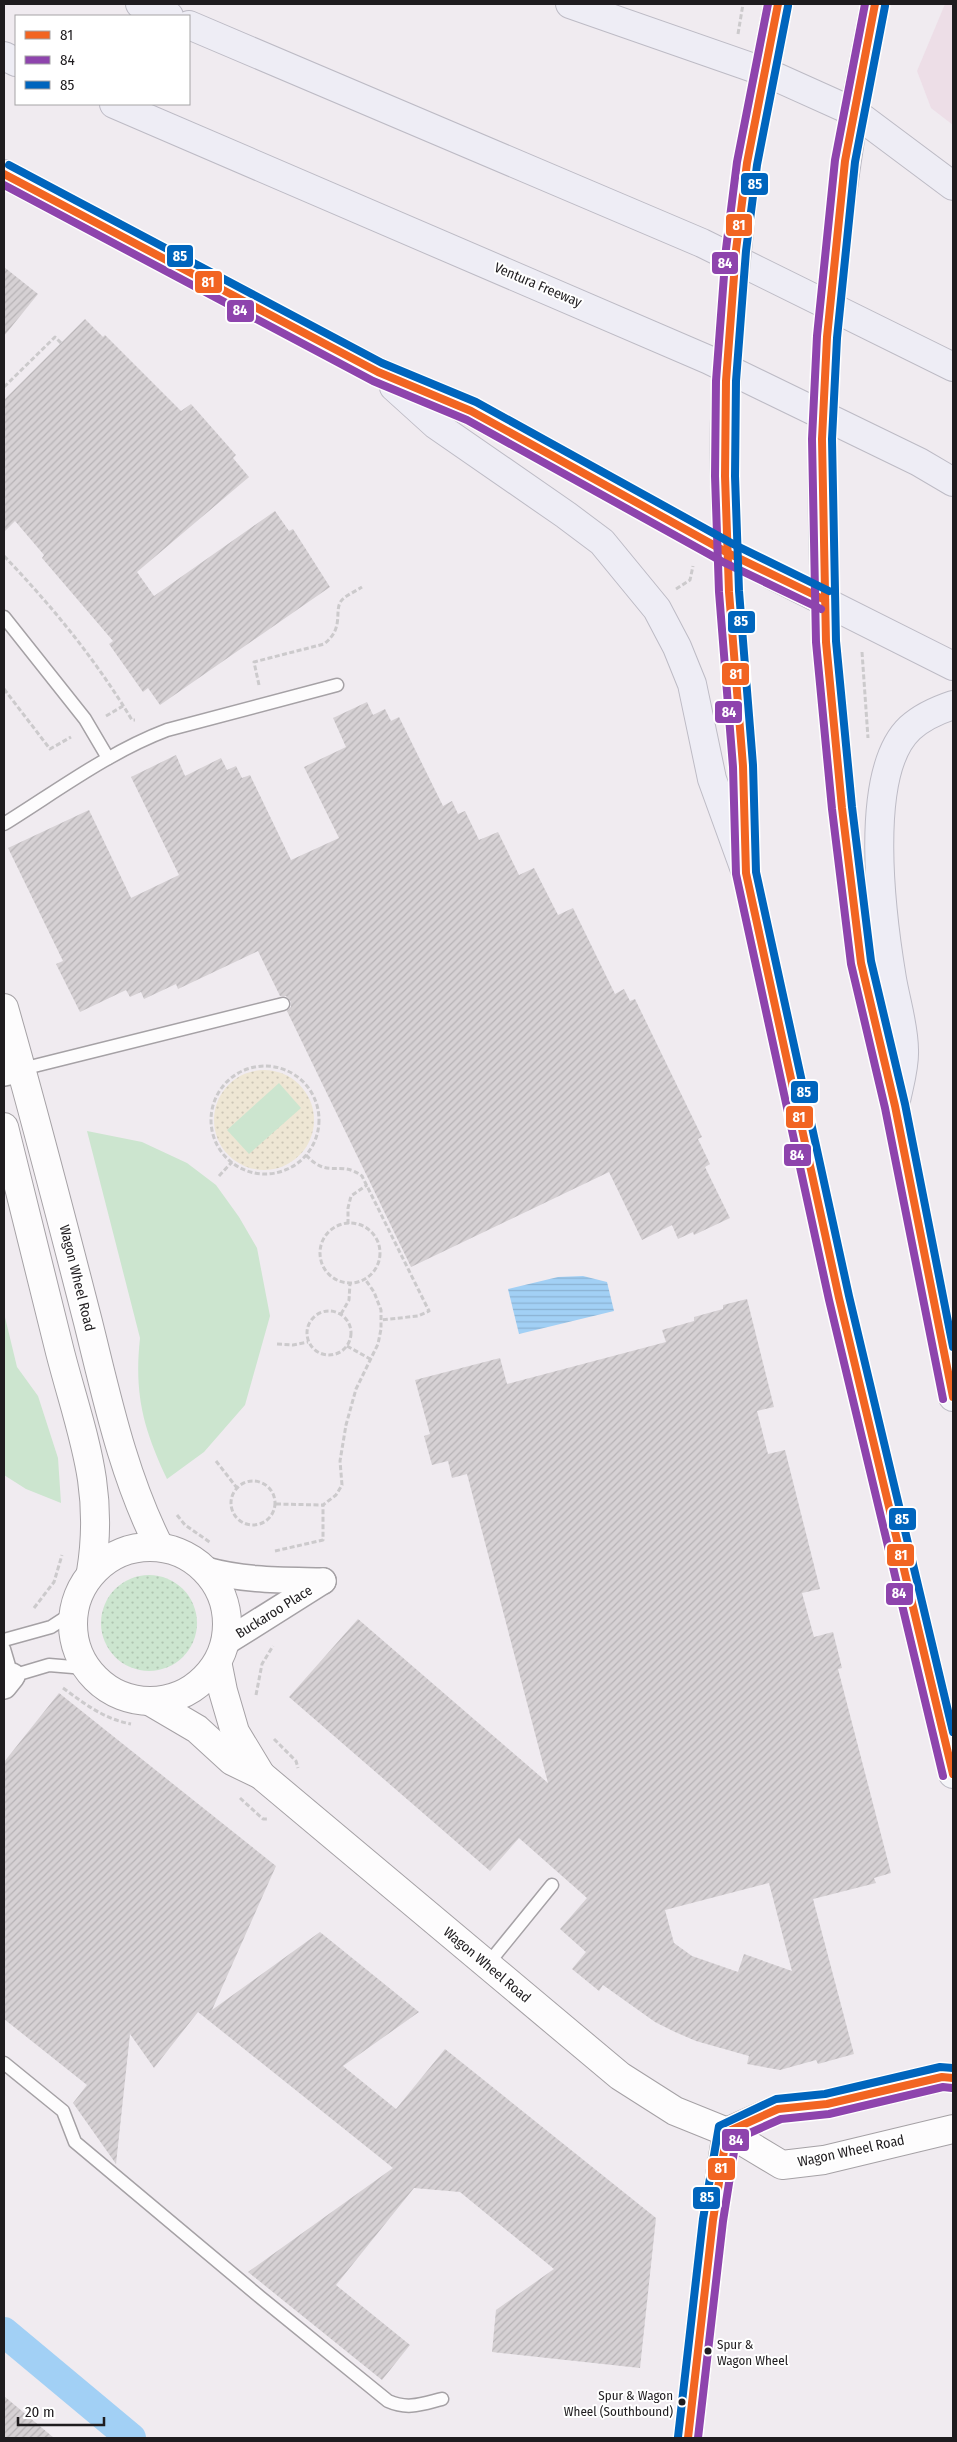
<svg xmlns="http://www.w3.org/2000/svg" width="957" height="2442" font-family="'Fira Sans Condensed',sans-serif">
<style>
.commercial{fill:#eddee7}
.grass{fill:url(#grass-dots)}
.sand{fill:url(#sand-dots)}
.park{fill:#cce5cf}
.water{fill:url(#water-rules)}
.lines{fill:none;stroke-linecap:round;stroke-linejoin:round}
.canal{stroke:#a2d0f5;stroke-width:30}
.building{fill:url(#building-hatch);fill-rule:evenodd}
.service-casing{stroke:#a5a1a5;stroke-width:15}
.minor-casing{stroke:#a5a1a5;stroke-width:28}
.tertiary-casing{stroke:#a5a1a5;stroke-width:30}
.secondary-casing{stroke:#a5a1a5;stroke-width:30}
.primary-casing{stroke:#bdbbc5;stroke-width:30}
.motorway-casing{stroke:#bdbbc5;stroke-width:30}
.path{stroke:#cccacc;stroke-width:3;stroke-dasharray:5 2.5;stroke-linecap:butt}
.service{stroke:#fdfcfd;stroke-width:12}
.minor{stroke:#fdfcfd;stroke-width:25}
.tertiary{stroke:#fdfcfd;stroke-width:28}
.secondary{stroke:#f8f8fa;stroke-width:28}
.primary{stroke:#f4f4f8;stroke-width:28}
.motorway{stroke:#eeedf5;stroke-width:28}
.primary-bridge-casing{stroke:#bdbbc5;stroke-width:30;stroke-linecap:butt}
.primary-bridge{stroke:#f4f4f8;stroke-width:28}
.bus-1-casing{stroke:#fff;stroke-width:11}
.bus-2-casing{stroke:#fff;stroke-width:11}
.bus-3-casing{stroke:#fff;stroke-width:11}
.bus-1{stroke:#f26522;stroke-width:8}
.bus-2{stroke:#8e44ad;stroke-width:8}
.bus-3{stroke:#0065bd;stroke-width:8}
.bus-dot{fill:#1f1c1f;stroke:#fff;stroke-width:2}
.labels{text-anchor:middle;dominant-baseline:central;stroke-width:4;stroke-linejoin:round;paint-order:stroke}
.bus-label{font-size:13px;fill:#1f1c1f;stroke:#fff;text-anchor:start}
.street-label{font-size:14px;fill:#1f1c1f;stroke:#fff}
.line-badge{stroke:#fff;stroke-width:2}
.badge-label{font-size:14px;text-anchor:middle;font-weight:bold;fill:#fff}
</style>
<defs>
<pattern id="grass-dots" width="8" height="8" patternUnits="userSpaceOnUse" patternTransform="scale(1.25)"><rect width="8" height="8" fill="#cce5cf"/><path d="M2 2h.1M6 6h.1" fill="none" stroke="#afc4b1" stroke-width="1.8" stroke-linecap="round"/></pattern>
<pattern id="sand-dots" width="8" height="8" patternUnits="userSpaceOnUse" patternTransform="scale(1.25)"><rect width="8" height="8" fill="#eee6d4"/><path d="M2 2h.1M6 6h.1" fill="none" stroke="#ccc5b6" stroke-width="1.8" stroke-linecap="round"/></pattern>
<pattern id="water-rules" width="6" height="5" patternUnits="userSpaceOnUse" patternTransform="scale(1.25)"><rect width="6" height="5" fill="#a2d0f5"/><path d="M0 2.5h6" fill="none" stroke="#8bb2d2"/></pattern>
<pattern id="building-hatch" width="6" height="6" patternUnits="userSpaceOnUse" patternTransform="scale(1.25)"><rect width="6" height="6" fill="#d6d1d4"/><path d="M-1 1l2-2M0 6l6-6M5 7l2-2" fill="none" stroke="#b7b3b6"/></pattern>
</defs>
<rect width="100%" height="100%" fill="#f0ebf0"/>
<!-- commercial -->
<path class="commercial" d="M 945,4 L 953,4 L 953,125 L 931,108 L 917,71 Z"/>
<!-- grass -->
<circle class="grass" cx="149" cy="1623" r="48"/>
<!-- sand -->
<circle class="sand" cx="264" cy="1120" r="50"/>
<!-- park -->
<g class="park">
<path d="M 279,1083 L 301,1108 L 249,1154 L 227,1130 Z"/>
<path d="M 87,1131 L 142,1142 L 187,1163 L 216,1185 L 239,1217 L 257,1248 L 270,1316 L 245,1405 L 204,1452 L 167,1479 C 143,1428 134,1394 140,1338 Z"/>
<path d="M 4,1313 L 17,1367 L 38,1396 L 58,1458 L 61,1503 L 26,1489 L 4,1475 Z"/>
</g>
<!-- water -->
<path class="water" d="M 583,1276 L 607,1282 L 614,1311 L 519,1334 L 508,1289 L 558,1277 Z"/>
<g class="lines">
<!-- canal -->
<path class="canal" d="M 4,2332 L 131,2438"/>
</g>
<!-- building -->
<g class="building">
<path d="M 4,267 L 38,294 L 4,336 Z"/>
<path d="M 85,319 L 103,337 L 105,335 L 181,411 L 191,404 L 236,455 L 233,458 L 249,477 L 137,572 L 154,596 L 275,511 L 289,531 L 293,529 L 330,587 L 160,705 L 148,688 L 143,692 L 109,644 L 113,641 L 42,558 L 44,555 L 15,521 L 4,532 L 4,400 Z"/>
<path d="M 367,702 L 373,715 L 385,709 L 391,721 L 399,717 L 443,806 L 452,801 L 458,814 L 465,811 L 479,840 L 498,832 L 519,875 L 534,868 L 558,915 L 573,908 L 615,994 L 624,989 L 630,1001 L 635,999 L 702,1137 L 698,1139 L 710,1164 L 705,1167 L 730,1218 L 694,1235 L 693,1232 L 678,1239 L 672,1225 L 642,1240 L 609,1172 L 411,1267 L 287,1011 L 291,1007 L 291,1002 L 286,996 L 280,996 L 258,951 L 178,989 L 176,984 L 144,999 L 141,992 L 130,997 L 126,990 L 80,1012 L 56,964 L 63,961 L 8,848 L 89,810 L 131,898 L 179,875 L 131,777 L 176,755 L 185,776 L 221,758 L 227,770 L 236,766 L 242,778 L 250,775 L 291,860 L 339,838 L 304,767 L 346,747 L 333,718 Z"/>
<path d="M 747,1299 L 774,1407 L 757,1411 L 768,1454 L 785,1450 L 820,1589 L 802,1593 L 814,1637 L 833,1632 L 842,1668 L 838,1669 L 891,1873 L 874,1878 L 876,1883 L 813,1899 L 854,2054 L 818,2064 L 816,2060 L 780,2070 L 747,2064 L 749,2056 L 696,2041 L 675,2032 L 655,2022 L 603,1985 L 599,1991 L 572,1969 L 586,1952 L 560,1929 L 587,1898 L 519,1838 L 490,1871 L 289,1697 L 358,1619 L 548,1783 L 467,1474 L 452,1478 L 448,1461 L 432,1465 L 424,1436 L 430,1434 L 415,1380 L 500,1358 L 507,1384 L 666,1342 L 662,1330 L 694,1321 L 694,1317 L 723,1309 L 723,1305 ZM 769,1883 L 792,1971 L 744,1954 L 738,1972 L 692,1956 L 674,1943 L 665,1910 Z"/>
<path d="M 59,1693 L 276,1866 L 212,2010 L 320,1932 L 419,2012 L 343,2066 L 396,2109 L 445,2049 L 656,2218 L 640,2368 L 492,2352 L 496,2310 L 554,2269 L 460,2192 L 414,2188 L 336,2285 L 410,2345 L 382,2380 L 248,2272 L 393,2168 L 198,2012 L 154,2068 L 130,2034 L 116,2164 L 73,2103 L 87,2085 L 4,2019 L 4,1762 Z"/>
<path d="M 4,2396 L 54,2438 L 4,2438 Z"/>
</g>
<g class="lines">
<defs>
<g id="service">
<path d="M 4,617 L 85,719 L 108,758"/>
<path d="M 4,824 C 57,791 109,752 167,730 L 337,685"/>
<path d="M 22,1069 L 283,1004"/>
<path d="M 4,1640 L 51,1627 L 74,1612"/>
<path d="M 4,1649 L 12,1676 L 49,1665 L 85,1668"/>
<path d="M 487,1965 L 552,1885"/>
<path d="M 4,2063 L 63,2111 L 75,2142 L 260,2297 L 388,2401 C 408,2410 422,2404 442,2399"/>
</g>
<g id="minor">
<path d="M 4,1073 L 22,1069"/>
<path d="M 206,1570 C 246,1581 282,1580 323,1581"/>
<path d="M 226,1642 L 323,1581"/>
<path d="M 4,1686 L 12,1676"/>
</g>
<g id="tertiary">
<path d="M 4,1008 C 34,1112 61,1217 88,1322 C 107,1398 123,1475 159,1546"/>
<path d="M 4,1127 C 23,1202 42,1277 60,1352 C 81,1433 105,1486 91,1572"/>
<circle cx="150" cy="1624" r="77"/>
<path d="M 218,1666 L 223,1691 L 235,1732 L 261,1775"/>
<path d="M 151,1702 L 197,1729 L 232,1761 L 261,1775 L 620,2076 L 675,2111 L 727,2132 L 782,2165 L 824,2160 L 953,2129"/>
<path d="M 727,2132 L 778,2109 L 827,2104 L 942,2077 L 953,2078"/>
<path d="M 688,2438 L 713,2220 L 727,2132"/>
</g>
<g id="secondary">
<path d="M 765,72 L 778,4"/>
<path d="M 854,112 L 875,4"/>
</g>
<g id="primary">
<path d="M 747,163 L 765,72"/>
<path d="M 841,201 L 854,112"/>
<path d="M 725,487 L 729,592 L 743,766 L 746,873 L 839,1298 L 953,1774"/>
<path d="M 823,527 L 826,642 L 842,808 L 861,963 L 895,1106 L 953,1397"/>
</g>
<g id="motorway">
<path d="M 140,4 L 169,16"/>
<path d="M 570,4 L 765,72 L 854,112 L 953,186"/>
<path d="M 189,25 L 702,243 L 953,367"/>
<path d="M 4,56 L 16,62"/>
<path d="M 114,104 L 709,360 L 919,462 L 953,482"/>
<path d="M 4,174 L 378,372 L 471,411 L 728,553 L 953,666"/>
<path d="M 394,387 L 436,425 L 566,515 L 602,542 L 657,609 L 677,647 L 692,684 L 712,779 L 746,873"/>
<path d="M 895,1106 C 898,1088 905,1068 904,1050 C 904,1027 896,1002 892,979 C 882,919 862,773 910,728 C 922,717 938,710 953,705"/>
</g>
</defs>
<!-- service casing -->
<use href="#service" class="service-casing"/>
<!-- minor casing -->
<use href="#minor" class="minor-casing"/>
<!-- tertiary casing -->
<use href="#tertiary" class="tertiary-casing"/>
<!-- secondary casing -->
<use href="#secondary" class="secondary-casing"/>
<!-- primary casing -->
<use href="#primary" class="primary-casing"/>
<!-- motorway casing -->
<use href="#motorway" class="motorway-casing"/>
<!-- path -->
<g class="path">
<path d="M 738,34 L 743,4"/>
<path d="M 4,387 L 55,337 L 61,343"/>
<path d="M 4,556 C 52,606 96,660 132,720 L 135,720"/>
<path d="M 676,589 L 690,580 L 693,566"/>
<path d="M 862,652 L 868,738"/>
<path d="M 259,685 L 254,662 L 324,644 C 347,626 331,608 344,598 C 349,594 356,591 362,587"/>
<path d="M 4,689 L 50,749 L 71,737"/>
<path d="M 106,716 L 123,706"/>
<circle cx="265" cy="1120" r="54"/>
<path d="M 306,1155 C 329,1180 339,1159 362,1176 L 429,1311 L 418,1316 L 381,1320"/>
<path d="M 219,1176 L 232,1162"/>
<circle cx="350" cy="1253" r="30"/>
<path d="M 348,1224 L 348,1208 L 351,1196 L 367,1185"/>
<circle cx="329" cy="1333" r="22"/>
<path d="M 341,1314 L 349,1300 L 350,1283"/>
<path d="M 277,1344 L 293,1345 L 308,1342"/>
<path d="M 347,1346 L 372,1360"/>
<path d="M 216,1461 L 237,1488"/>
<circle cx="253" cy="1503" r="22"/>
<path d="M 276,1504 L 323,1505 L 336,1495 L 342,1485 L 340,1461 L 346,1425 L 356,1389 L 378,1344 L 381,1329 L 381,1310 L 374,1292 L 365,1279"/>
<path d="M 177,1515 L 185,1525 L 211,1543"/>
<path d="M 275,1551 L 323,1540 L 323,1505"/>
<path d="M 34,1608 L 54,1582 L 62,1555"/>
<path d="M 63,1688 C 85,1704 104,1719 131,1724"/>
<path d="M 256,1695 L 262,1664 L 273,1646"/>
<path d="M 274,1739 L 296,1761 L 298,1768"/>
<path d="M 240,1798 L 263,1819 L 268,1819"/>
</g>
<!-- service -->
<use href="#service" class="service"/>
<!-- minor -->
<use href="#minor" class="minor"/>
<!-- tertiary -->
<use href="#tertiary" class="tertiary"/>
<!-- secondary -->
<use href="#secondary" class="secondary"/>
<!-- primary -->
<use href="#primary" class="primary"/>
<!-- motorway -->
<use href="#motorway" class="motorway"/>
<defs>
<g id="primary-bridge">
<path d="M 725,487 C 722,378 734,270 747,163"/>
<path d="M 823,527 L 822,439 L 827,337 L 841,201"/>
</g>
</defs>
<!-- primary-bridge casing -->
<use href="#primary-bridge" class="primary-bridge-casing"/>
<!-- primary-bridge -->
<use href="#primary-bridge" class="primary-bridge"/>
<defs>
<g id="bus-1">
<path d="M 778,4 L 747,163 L 736,250 L 726,381 L 725,476 L 729,592 L 743,766 L 746,873 L 839,1298 L 953,1774"/>
<path d="M 875,4 L 845,161 L 827,337 L 822,439 L 826,642 L 842,808 L 861,963 L 895,1106 L 953,1397"/>
<path d="M 4,174 L 378,372 L 471,411 L 728,553 L 825,600"/>
<path d="M 688,2438 L 713,2220 L 727,2132 L 778,2109 L 827,2104 L 942,2077 L 953,2078"/>
</g>
<g id="bus-2">
<path d="M 768,4 L 737,162 L 726,249 L 716,381 L 715,476 L 719,592 L 733,767 L 736,874 L 829,1300 L 943,1776"/>
<path d="M 865,4 L 835,160 L 817,336 L 812,439 L 816,642 L 832,809 L 851,964 L 885,1108 L 943,1399"/>
<path d="M 4,185 L 373,381 L 467,420 L 723,562 L 821,609"/>
<path d="M 698,2438 L 723,2221 L 736,2139 L 781,2119 L 829,2114 L 943,2087 L 952,2088"/>
</g>
<g id="bus-3">
<path d="M 788,6 L 757,165 L 746,251 L 736,381 L 735,476 L 739,591 L 753,765 L 756,872 L 849,1296 L 953,1732"/>
<path d="M 885,6 L 855,162 L 837,338 L 832,439 L 836,641 L 852,807 L 871,961 L 905,1104 L 953,1347"/>
<path d="M 9,165 L 382,363 L 476,402 L 733,544 L 829,591"/>
<path d="M 678,2437 L 703,2219 L 719,2126 L 776,2099 L 825,2094 L 940,2067 L 953,2068"/>
</g>
</defs>
<!-- bus-1 casing -->
<use href="#bus-1" class="bus-1-casing"/>
<!-- bus-2 casing -->
<use href="#bus-2" class="bus-2-casing"/>
<!-- bus-3 casing -->
<use href="#bus-3" class="bus-3-casing"/>
<!-- bus-1 -->
<use href="#bus-1" class="bus-1"/>
<!-- bus-2 -->
<use href="#bus-2" class="bus-2"/>
<!-- bus-3 -->
<use href="#bus-3" class="bus-3"/>
</g>
<!-- markers -->
<g class="bus-dot">
<circle cx="708" cy="2351" r="4.5"/>
<circle cx="682" cy="2402" r="4.5"/>
</g>
<g class="labels">
<!-- bus labels -->
<g class="bus-label">
<text x="717" y="2344">Spur &amp;<tspan x="717" dy="16">Wagon Wheel</tspan></text>
<text x="673" y="2395" text-anchor="end">Spur &amp; Wagon<tspan x="673" dy="16">Wheel (Southbound)</tspan></text>
</g>
<!-- street labels -->
<g class="street-label">
<text transform="translate(538 285) rotate(23)">Ventura Freeway</text>
<text transform="translate(77 1278) rotate(76)">Wagon Wheel Road</text>
<text transform="translate(274 1612) rotate(-32)">Buckaroo Place</text>
<text transform="translate(487 1965) rotate(40)">Wagon Wheel Road</text>
<text transform="translate(851 2151) rotate(-12)">Wagon Wheel Road</text>
</g>
</g>
<g class="line-badge">
<rect x="740" y="172" width="29" height="24" rx="5" fill="#0065bd"/>
<rect x="725" y="213" width="28" height="24" rx="5" fill="#f26522"/>
<rect x="166" y="244" width="28" height="24" rx="5" fill="#0065bd"/>
<rect x="711" y="251" width="28" height="24" rx="5" fill="#8e44ad"/>
<rect x="194" y="270" width="29" height="24" rx="5" fill="#f26522"/>
<rect x="226" y="299" width="29" height="24" rx="5" fill="#8e44ad"/>
<rect x="727" y="610" width="29" height="24" rx="5" fill="#0065bd"/>
<rect x="721" y="662" width="29" height="24" rx="5" fill="#f26522"/>
<rect x="714" y="700" width="29" height="24" rx="5" fill="#8e44ad"/>
<rect x="790" y="1080" width="29" height="24" rx="5" fill="#0065bd"/>
<rect x="785" y="1105" width="29" height="24" rx="5" fill="#f26522"/>
<rect x="783" y="1143" width="29" height="24" rx="5" fill="#8e44ad"/>
<rect x="888" y="1507" width="29" height="24" rx="5" fill="#0065bd"/>
<rect x="886" y="1543" width="29" height="24" rx="5" fill="#f26522"/>
<rect x="885" y="1582" width="29" height="24" rx="5" fill="#8e44ad"/>
<rect x="721" y="2128" width="29" height="24" rx="5" fill="#8e44ad"/>
<rect x="707" y="2157" width="29" height="24" rx="5" fill="#f26522"/>
<rect x="692" y="2186" width="29" height="24" rx="5" fill="#0065bd"/>
</g>
<g class="badge-label">
<text x="755" y="189">85</text>
<text x="739" y="230">81</text>
<text x="180" y="261">85</text>
<text x="725" y="268">84</text>
<text x="208" y="287">81</text>
<text x="240" y="315">84</text>
<text x="741" y="626">85</text>
<text x="736" y="679">81</text>
<text x="729" y="717">84</text>
<text x="804" y="1097">85</text>
<text x="799" y="1122">81</text>
<text x="797" y="1160">84</text>
<text x="902" y="1524">85</text>
<text x="901" y="1560">81</text>
<text x="899" y="1598">84</text>
<text x="736" y="2145">84</text>
<text x="721" y="2173">81</text>
<text x="707" y="2202">85</text>
</g>
<!-- border -->
<rect width="957" height="2442" fill="none" stroke="#1f1c1f" stroke-width="10"/>
<!-- legend -->
<rect x="15" y="15" width="175" height="90" fill="#ffffff" stroke="#a5a4a5"/>
<rect x="25" y="31" width="25" height="8" fill="#f26522" stroke="#a5a4a5"/>
<text x="60" y="40" font-size="15" fill="#1f1c1f">81</text>
<rect x="25" y="56" width="25" height="8" fill="#8e44ad" stroke="#a5a4a5"/>
<text x="60" y="65" font-size="15" fill="#1f1c1f">84</text>
<rect x="25" y="81" width="25" height="8" fill="#0065bd" stroke="#a5a4a5"/>
<text x="60" y="90" font-size="15" fill="#1f1c1f">85</text>
<!-- scale -->
<path d="M18 2417v8h86v-8" fill="none" stroke="#1f1c1f" stroke-width="2.5"/>
<text x="25" y="2417" font-size="15" fill="#1f1c1f" stroke="#ffffff" stroke-width="4" paint-order="stroke">20 m</text>
</svg>
